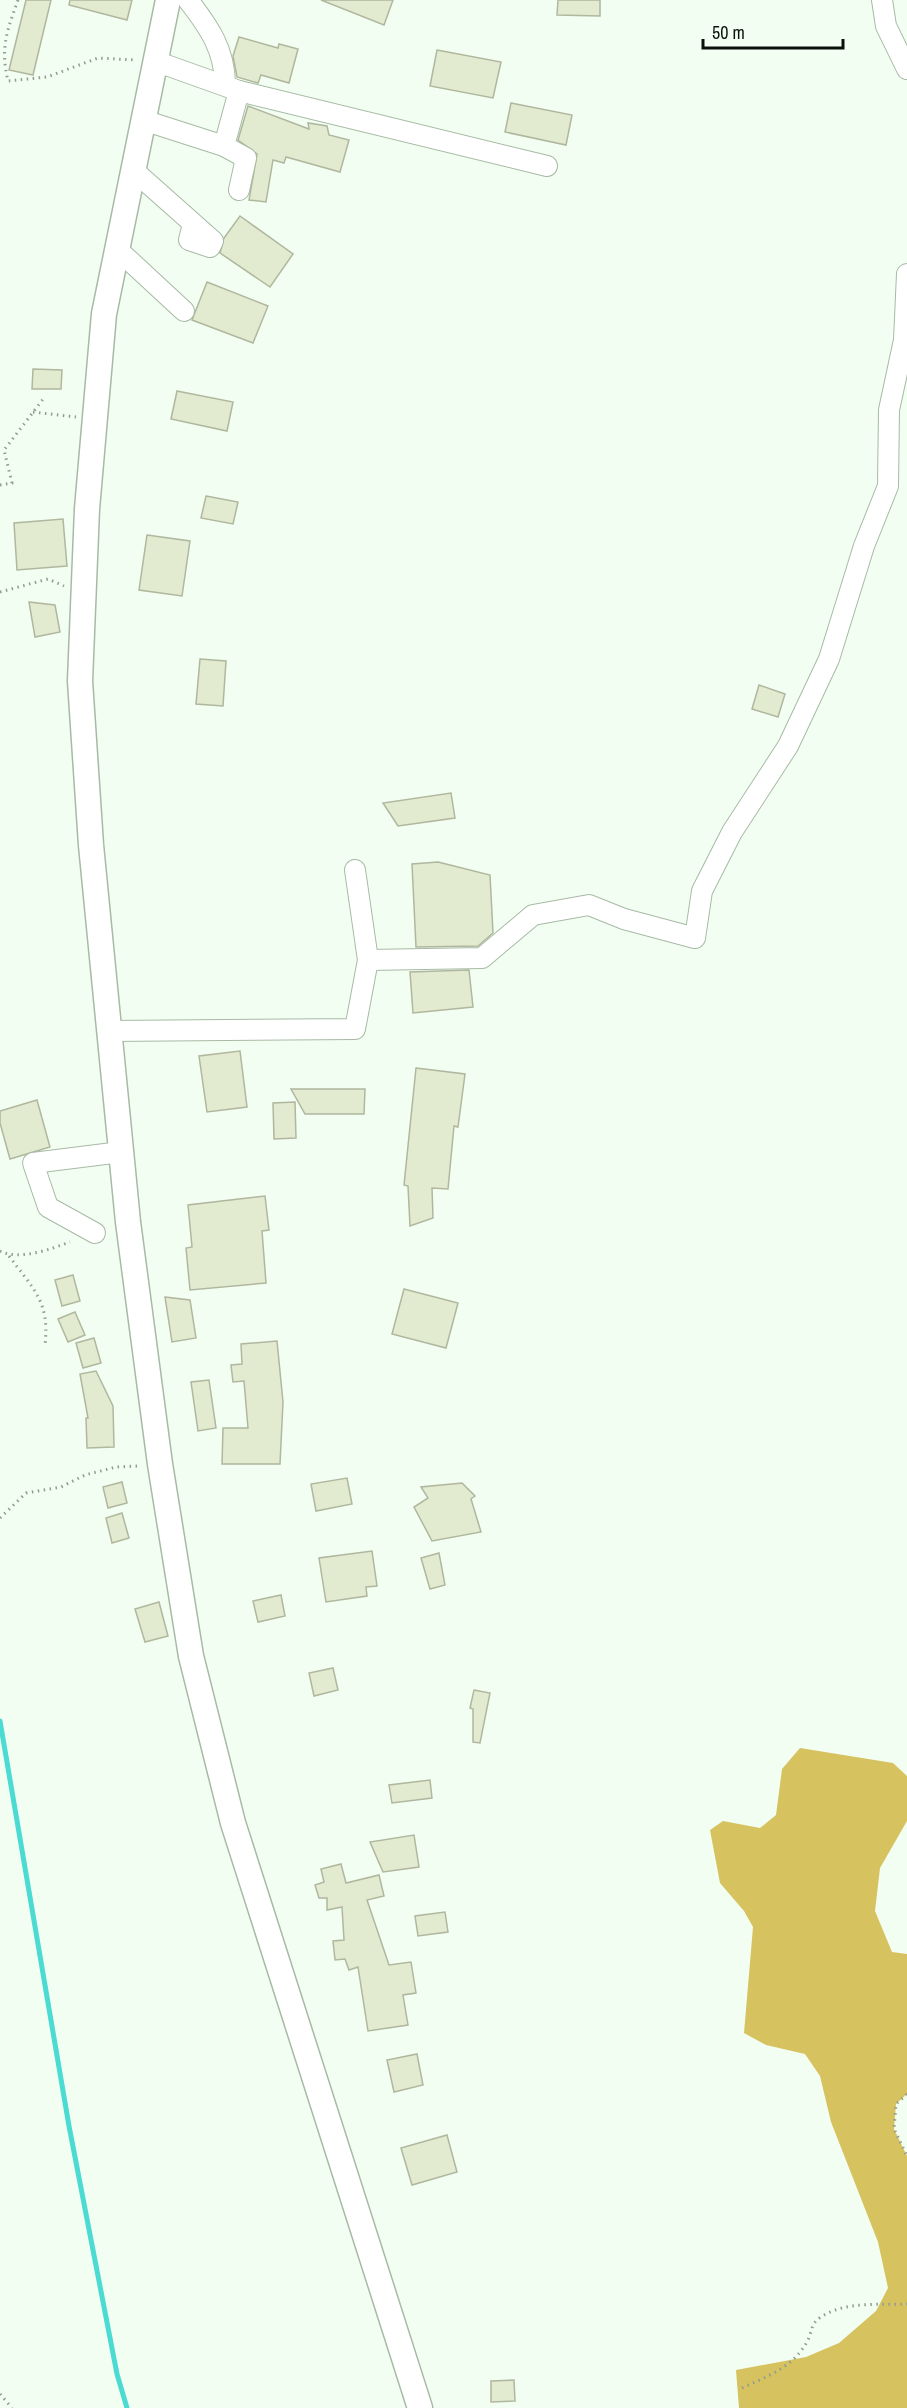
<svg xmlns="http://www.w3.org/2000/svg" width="907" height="2408" font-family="'Archivo Narrow',sans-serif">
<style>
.forest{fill:#d7c260}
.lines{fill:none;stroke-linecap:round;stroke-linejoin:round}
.stream{stroke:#4cdbd2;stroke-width:5}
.building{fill:#e2ead0;stroke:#b0b79e;stroke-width:1.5}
.minor-casing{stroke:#a7baa5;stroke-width:22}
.tertiary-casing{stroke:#a7baa5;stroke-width:27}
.path{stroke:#929c91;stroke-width:3;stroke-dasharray:1.5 4.5;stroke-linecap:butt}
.minor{stroke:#fff;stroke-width:20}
.tertiary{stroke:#fff;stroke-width:24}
</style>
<rect width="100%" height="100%" fill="#f2fef1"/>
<!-- forest -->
<path class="forest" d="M 800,1748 L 893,1763 L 907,1776 L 907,1821 L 880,1868 L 875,1911 L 892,1952 L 907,1954 L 907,2094 L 896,2104 L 894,2129 L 907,2156 L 907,2408 L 739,2408 L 736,2370 L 806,2357 L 839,2343 L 876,2311 L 888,2288 L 878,2242 L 831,2122 L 820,2076 L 805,2054 L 766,2045 L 744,2033 L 753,1927 L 744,1911 L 720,1883 L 710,1830 L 723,1821 L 760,1828 L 776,1815 L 782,1769 Z"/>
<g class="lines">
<!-- stream -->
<path class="stream" d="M 0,1721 L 69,2126 L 117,2374 L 127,2408"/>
</g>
<!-- building -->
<g class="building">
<path d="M 26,0 L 51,0 L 33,75 L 9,70 Z"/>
<path d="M 70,0 L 132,0 L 127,20 L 69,5 Z"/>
<path d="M 321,0 L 393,0 L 384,25 Z"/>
<path d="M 558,0 L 600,0 L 600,16 L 557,15 Z"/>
<path d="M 239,37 L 278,48 L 279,44 L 298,49 L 289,83 L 261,75 L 258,83 L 237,77 L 233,56 Z"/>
<path d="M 437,50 L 501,62 L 493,98 L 430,86 Z"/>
<path d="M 511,103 L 572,115 L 566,145 L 505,132 Z"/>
<path d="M 248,106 L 309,129 L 308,123 L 327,126 L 329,135 L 349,140 L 340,172 L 286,157 L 284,163 L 273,160 L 266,202 L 249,200 L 257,154 L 238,140 Z"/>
<path d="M 240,216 L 293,254 L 270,287 L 220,253 L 224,238 Z"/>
<path d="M 207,282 L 268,306 L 253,343 L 192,320 Z"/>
<path d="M 33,369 L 62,370 L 61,389 L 32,389 Z"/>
<path d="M 177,391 L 233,402 L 227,431 L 171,419 Z"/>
<path d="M 206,496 L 238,502 L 233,524 L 201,518 Z"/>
<path d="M 63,519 L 67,566 L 17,570 L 14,523 Z"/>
<path d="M 147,535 L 190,541 L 182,596 L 139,590 Z"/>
<path d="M 29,602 L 55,605 L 60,632 L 35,637 Z"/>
<path d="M 200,659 L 226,661 L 223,706 L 196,704 Z"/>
<path d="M 759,685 L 785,694 L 778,717 L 752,709 Z"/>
<path d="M 451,793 L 455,818 L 398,826 L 383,803 Z"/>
<path d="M 438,862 L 490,875 L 493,933 L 478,946 L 416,947 L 412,864 Z"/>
<path d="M 469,970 L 473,1007 L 413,1013 L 410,972 Z"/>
<path d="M 240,1051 L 247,1107 L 207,1112 L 199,1056 Z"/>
<path d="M 416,1068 L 465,1074 L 458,1127 L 454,1126 L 448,1189 L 432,1188 L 433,1218 L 410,1226 L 408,1186 L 404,1185 Z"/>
<path d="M 291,1089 L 365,1089 L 364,1114 L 305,1114 Z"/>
<path d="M 37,1100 L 50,1147 L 10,1159 L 0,1123 L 0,1111 Z"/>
<path d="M 295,1102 L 296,1138 L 274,1139 L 273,1103 Z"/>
<path d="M 265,1196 L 269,1230 L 262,1231 L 266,1283 L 190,1290 L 186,1248 L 192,1247 L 188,1205 Z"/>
<path d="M 73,1275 L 80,1301 L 62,1306 L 55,1280 Z"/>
<path d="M 404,1289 L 458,1303 L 446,1348 L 392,1334 Z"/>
<path d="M 165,1297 L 190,1300 L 196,1338 L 172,1342 Z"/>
<path d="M 75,1312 L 85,1335 L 68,1342 L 58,1319 Z"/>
<path d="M 94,1338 L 101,1363 L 83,1368 L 76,1343 Z"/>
<path d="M 277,1341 L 283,1402 L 280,1464 L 222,1464 L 223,1428 L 248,1428 L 244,1381 L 233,1382 L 231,1365 L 242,1364 L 241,1344 Z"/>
<path d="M 96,1371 L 113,1406 L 114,1447 L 87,1448 L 86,1418 L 88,1418 L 80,1374 Z"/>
<path d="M 209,1380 L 216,1428 L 198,1431 L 191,1382 Z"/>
<path d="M 347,1478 L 352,1504 L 316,1511 L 311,1484 Z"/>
<path d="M 122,1482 L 127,1503 L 108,1508 L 103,1487 Z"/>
<path d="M 462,1483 L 475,1496 L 471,1499 L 481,1532 L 432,1541 L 414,1507 L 428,1498 L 421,1487 Z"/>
<path d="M 122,1513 L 129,1538 L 112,1543 L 106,1518 Z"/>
<path d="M 372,1551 L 377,1586 L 366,1587 L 367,1596 L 326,1602 L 319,1558 Z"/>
<path d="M 439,1553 L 445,1585 L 430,1589 L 421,1558 Z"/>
<path d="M 281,1595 L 285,1616 L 258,1622 L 253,1601 Z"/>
<path d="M 159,1602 L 168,1636 L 145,1642 L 135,1609 Z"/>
<path d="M 333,1668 L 338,1690 L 314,1696 L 309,1673 Z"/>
<path d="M 474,1690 L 490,1693 L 480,1743 L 473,1742 L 473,1709 L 470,1708 Z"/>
<path d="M 430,1780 L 432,1798 L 392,1803 L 389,1785 Z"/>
<path d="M 414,1835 L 419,1867 L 383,1872 L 370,1842 Z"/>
<path d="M 341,1864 L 346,1883 L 379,1875 L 384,1896 L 367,1900 L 389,1965 L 411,1962 L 416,1993 L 403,1995 L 408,2025 L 368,2031 L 358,1967 L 349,1970 L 345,1959 L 335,1960 L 333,1941 L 344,1940 L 342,1907 L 327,1910 L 327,1898 L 319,1898 L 315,1885 L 324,1882 L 321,1869 Z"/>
<path d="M 445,1912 L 448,1932 L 418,1936 L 415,1916 Z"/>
<path d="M 417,2054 L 423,2085 L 394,2092 L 387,2060 Z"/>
<path d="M 447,2135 L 457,2172 L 412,2185 L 401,2148 Z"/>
<path d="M 514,2380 L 515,2401 L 491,2402 L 491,2381 Z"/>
</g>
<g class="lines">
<defs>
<g id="minor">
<path d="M 188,0 C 209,27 225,50 225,85"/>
<path d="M 882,0 L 886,26 L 907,69"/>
<path d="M 155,61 L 239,91 L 547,166"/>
<path d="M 239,91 L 224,146 L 246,158 L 239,190"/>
<path d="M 143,120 L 224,146"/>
<path d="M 133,170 L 213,241 L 210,247 L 189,240 L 193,224"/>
<path d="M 117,249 L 184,311"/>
<path d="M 368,960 L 482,958 L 533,915 L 589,905 L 624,919 L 695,938 L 702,891 L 732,832 L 788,746 L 829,659 L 864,546 L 888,486 L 889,410 L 904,340 L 907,274"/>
<path d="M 109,1031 L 355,1029 L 368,960 L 355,870"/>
<path d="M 95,1233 L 48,1207 L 33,1163 L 121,1152"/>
</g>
<path id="tertiary" d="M 168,0 L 104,314 L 87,509 L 80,681 L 91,845 L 128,1222 L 160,1464 L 191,1656 L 233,1823 L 420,2408"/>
</defs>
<!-- minor casing -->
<use href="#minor" class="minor-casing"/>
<!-- tertiary casing -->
<use href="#tertiary" class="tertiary-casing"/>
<!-- path -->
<g class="path">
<path d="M 18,0 C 7,31 0,47 8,81 L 47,77 L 98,58 L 135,60"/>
<path d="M 33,412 L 76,417"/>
<path d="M 0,485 L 12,483 L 4,450 L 44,398"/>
<path d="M 0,592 L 48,579 L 64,586"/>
<path d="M 0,1251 C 19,1261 51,1249 70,1242"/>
<path d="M 9,1256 C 33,1289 50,1301 45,1345"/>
<path d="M 0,1518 L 26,1493 L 61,1487 L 85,1475 L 116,1467 L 140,1466"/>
<path d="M 907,2094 L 896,2104 L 894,2129 L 907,2156"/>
<path d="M 742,2388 C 768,2376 794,2367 808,2340 C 812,2331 811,2323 821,2317 C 845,2301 880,2305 907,2304"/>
<path d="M 0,2394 L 12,2408"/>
</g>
<!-- minor -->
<use href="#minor" class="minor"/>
<!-- tertiary -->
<use href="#tertiary" class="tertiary"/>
</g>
<!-- scale -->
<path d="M703 39v9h140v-9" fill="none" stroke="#0a110a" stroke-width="3"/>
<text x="712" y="39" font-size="18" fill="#0a110a" stroke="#f2fef1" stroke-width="4.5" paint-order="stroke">50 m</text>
</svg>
